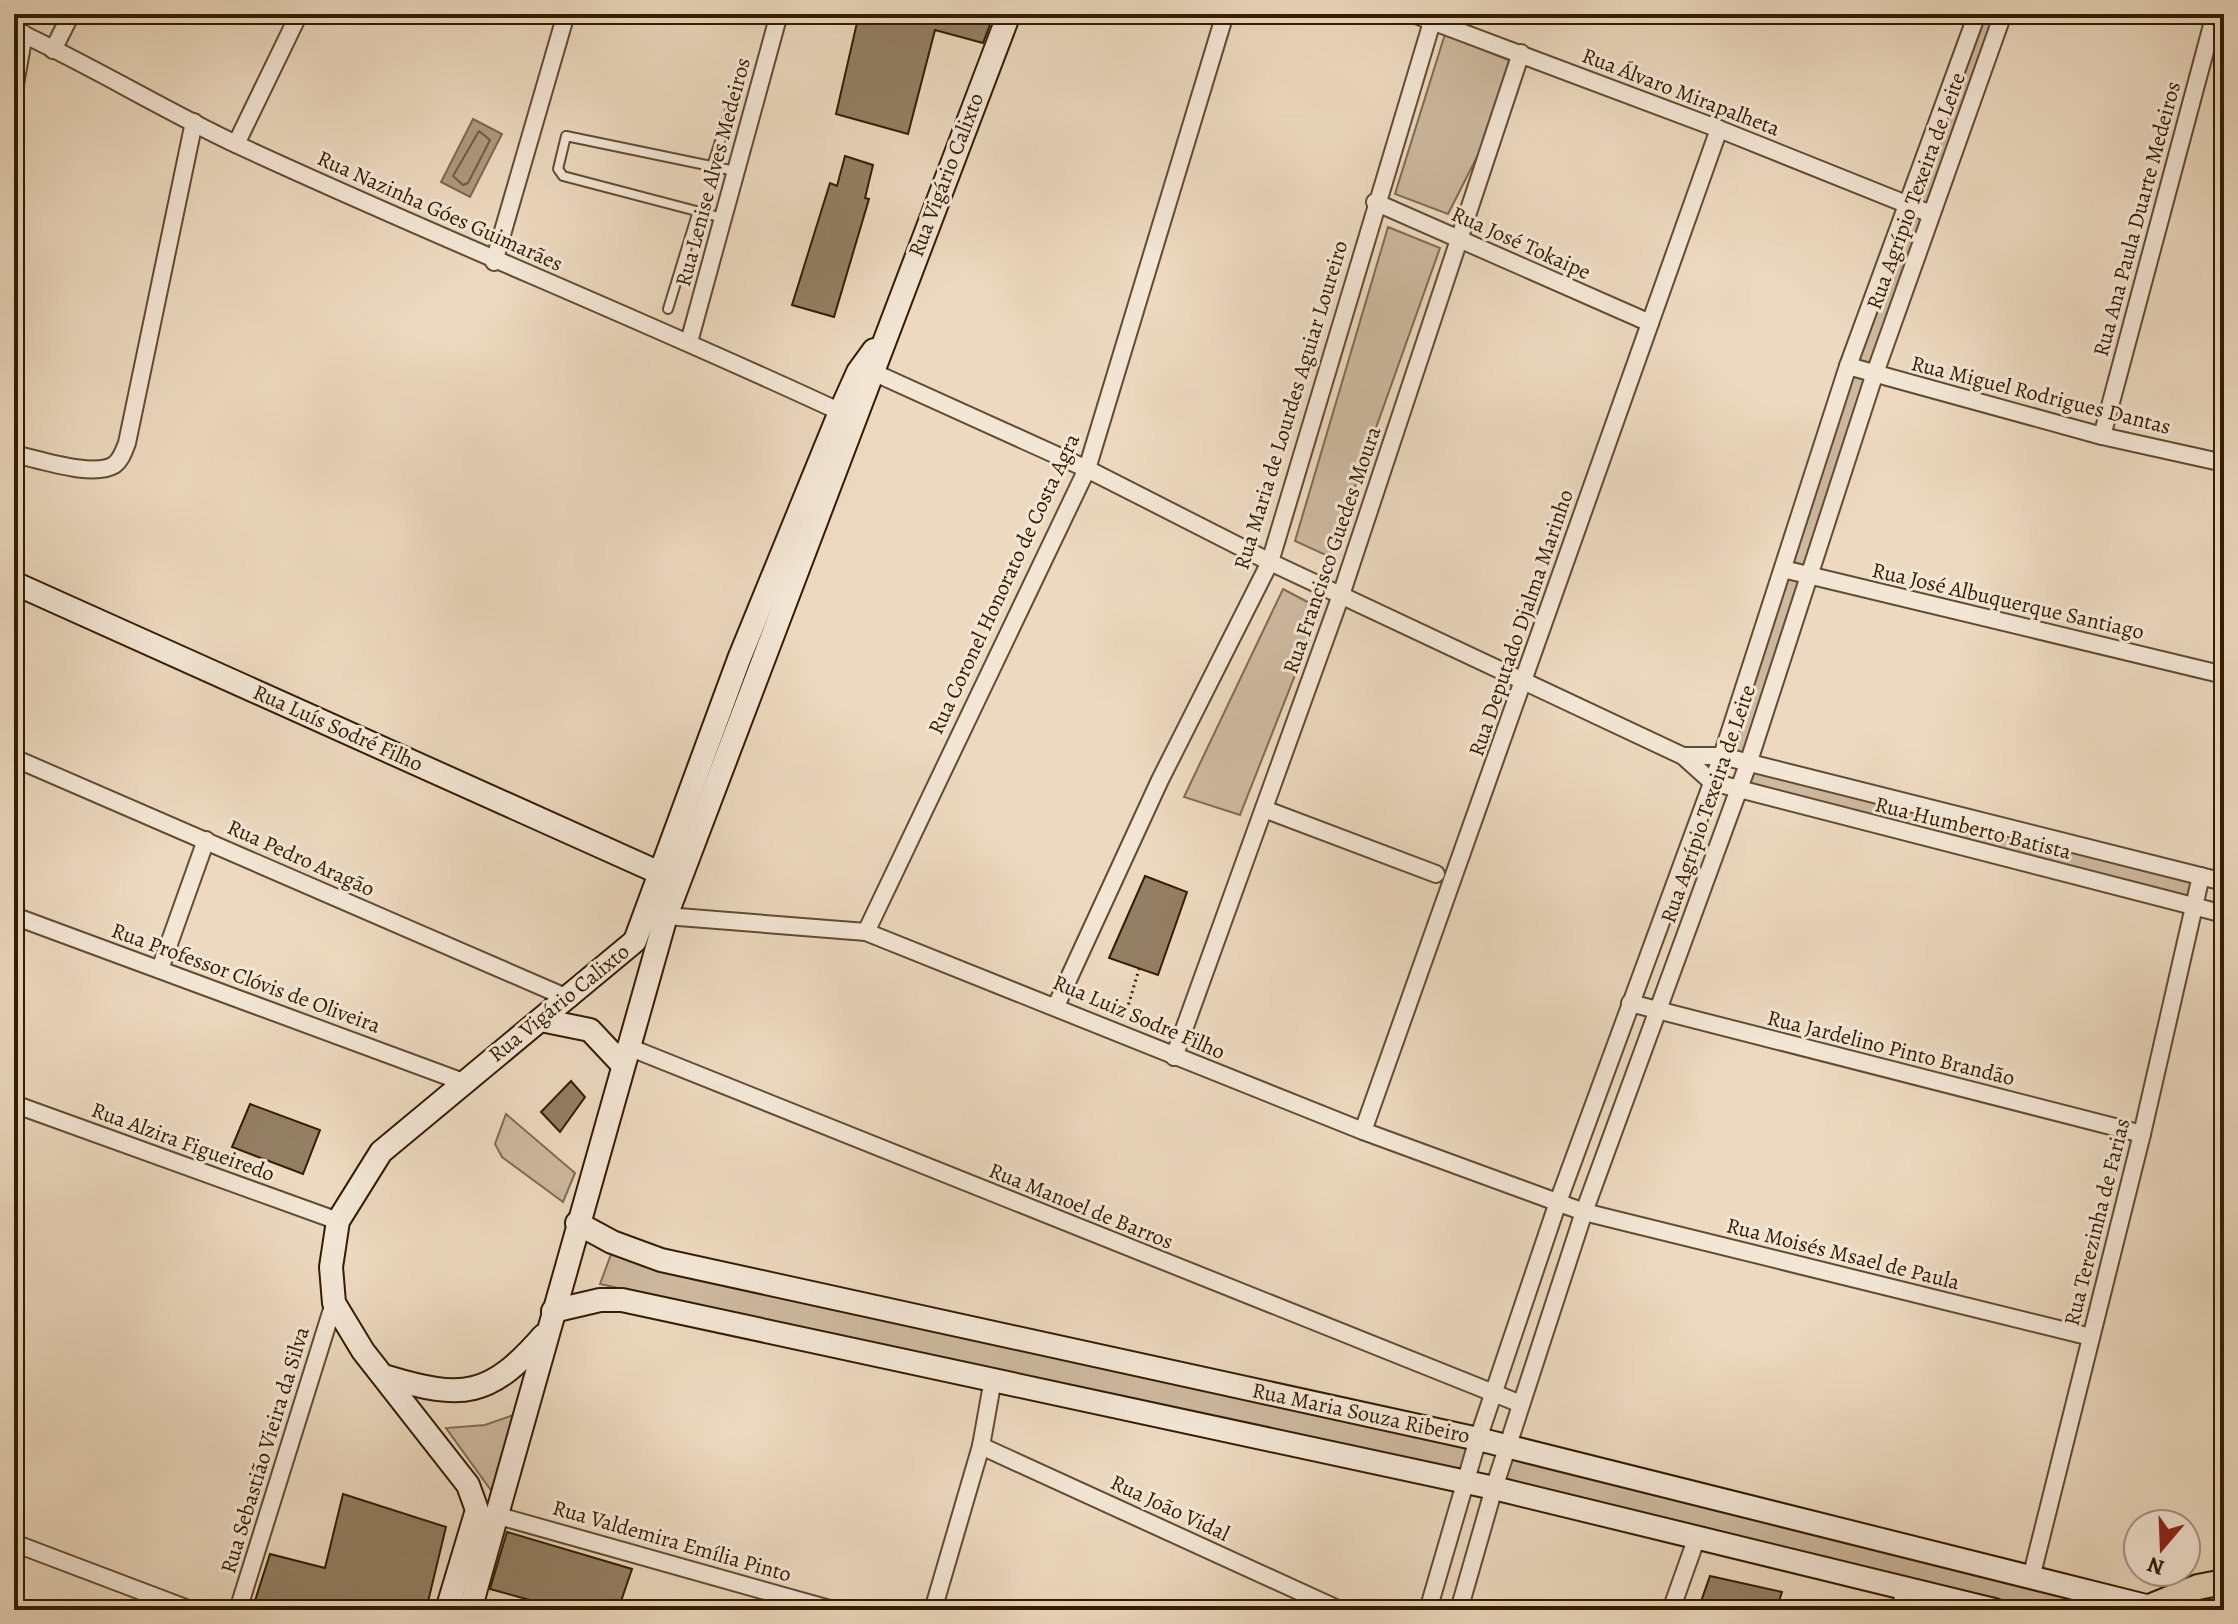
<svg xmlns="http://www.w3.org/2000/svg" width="2238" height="1624" font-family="Alegreya,serif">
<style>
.green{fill:#cdb99f;stroke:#806b50;stroke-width:2}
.water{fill:#ad997e;stroke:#7c674c;stroke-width:2}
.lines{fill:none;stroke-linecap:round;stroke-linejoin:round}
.shore{stroke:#705b3f;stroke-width:2}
.building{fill:#937f63;stroke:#331d00;stroke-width:2}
.lane-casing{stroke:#614c30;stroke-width:12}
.street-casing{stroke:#614c30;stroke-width:20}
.secondary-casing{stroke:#331d00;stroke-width:26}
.primary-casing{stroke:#331d00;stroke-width:28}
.path{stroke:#331d00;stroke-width:3;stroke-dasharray:2 4;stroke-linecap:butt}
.lane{stroke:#f3e6d5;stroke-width:8}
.street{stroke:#f3e6d5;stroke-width:16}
.secondary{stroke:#f3e6d5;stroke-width:22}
.primary{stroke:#ecd9bf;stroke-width:24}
.labels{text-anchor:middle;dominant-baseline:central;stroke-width:6;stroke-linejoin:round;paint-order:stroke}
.street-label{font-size:22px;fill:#331d00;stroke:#f3e6d5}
</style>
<rect width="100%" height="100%" fill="#ecd9bf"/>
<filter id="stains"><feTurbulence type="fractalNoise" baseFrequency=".0025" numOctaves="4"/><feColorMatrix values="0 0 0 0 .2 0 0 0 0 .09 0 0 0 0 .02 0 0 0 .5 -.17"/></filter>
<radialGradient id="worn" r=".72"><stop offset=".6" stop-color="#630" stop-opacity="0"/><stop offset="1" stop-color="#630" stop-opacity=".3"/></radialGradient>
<!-- green -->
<g class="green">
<path d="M 1980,14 L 1998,14 L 1929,209 L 1913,201 Z"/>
<path d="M 1445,34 L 1511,61 L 1480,151 L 1448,214 L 1395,194 Z"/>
<path d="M 1906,211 L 1925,218 L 1871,369 L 1856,362 Z"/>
<path d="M 1388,227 L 1440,248 L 1330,557 L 1295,541 Z"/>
<path d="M 1851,371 L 1867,377 L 1805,570 L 1790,567 Z"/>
<path d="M 1785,577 L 1804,579 L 1744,757 L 1727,752 Z"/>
<path d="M 1283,589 L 1321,609 L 1240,815 L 1184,797 Z"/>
<path d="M 1752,770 L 2194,879 L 2190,899 L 1747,788 Z"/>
<path d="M 506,1114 L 575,1173 L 563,1202 L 502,1157 L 495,1144 Z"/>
<path d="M 613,1249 L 1468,1444 L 1462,1472 L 600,1284 Z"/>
<path d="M 522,1412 L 498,1500 L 446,1428 L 485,1425 Z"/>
<path d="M 1514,1455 L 2136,1610 L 2031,1610 L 2006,1601 L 1503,1482 Z"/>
</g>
<!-- water -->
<path class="water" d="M 473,119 L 502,134 L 470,197 L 441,182 Z"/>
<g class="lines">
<!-- shore -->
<path class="shore" d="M 479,131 L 490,140 L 468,183 L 463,185 L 453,176 Z"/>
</g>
<!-- building -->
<g class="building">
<path d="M 859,14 L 994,14 L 983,43 L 935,30 L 908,134 L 836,114 Z"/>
<path d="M 845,156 L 873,165 L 865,198 L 869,199 L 834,317 L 792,305 L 830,183 L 837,186 Z"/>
<path d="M 1145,876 L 1187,892 L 1158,975 L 1109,958 Z"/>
<path d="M 571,1081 L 585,1097 L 560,1132 L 541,1112 Z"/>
<path d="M 250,1104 L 320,1130 L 303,1174 L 232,1147 Z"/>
<path d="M 343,1494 L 446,1527 L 426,1610 L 252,1610 L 270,1554 L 325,1568 Z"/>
<path d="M 507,1532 L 632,1569 L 618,1610 L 535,1610 L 537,1602 L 490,1589 Z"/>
<path d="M 1710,1576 L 1782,1592 L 1776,1610 L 1698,1610 Z"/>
</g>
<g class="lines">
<defs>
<g id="lane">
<path d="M 712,166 L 734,98"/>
<path d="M 723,218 L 563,176 L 558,169 L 566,136 L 735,171"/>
<path d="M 668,309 L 698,211"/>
</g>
<g id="street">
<path d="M 1413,14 L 1719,129 L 1931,214"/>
<path d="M 14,30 C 91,65 163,110 240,146 C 441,239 646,321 847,415"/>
<path d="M 53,50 L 71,14"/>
<path d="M 14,90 L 24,34"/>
<path d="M 236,144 L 299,14"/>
<path d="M 1375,202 L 1650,323"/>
<path d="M 494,262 L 566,14"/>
<path d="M 689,342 L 779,14"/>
<path d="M 1848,366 L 2102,436 L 2224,463"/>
<path d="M 864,368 L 1087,469 L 1270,562 L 1683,756 L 1712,782 L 2224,914"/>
<path d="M 2102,436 L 2215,14"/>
<path d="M 14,454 C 38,459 93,478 114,465 C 121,460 124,451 127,443 L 194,122"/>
<path d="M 1783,569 L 2224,675"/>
<path d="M 1683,756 L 1722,756 L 2224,882"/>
<path d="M 14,758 L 570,999"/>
<path d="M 1264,809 L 1436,874"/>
<path d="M 14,916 L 463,1082"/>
<path d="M 666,916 L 866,932 L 1363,1131 L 1584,1212 L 2091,1337"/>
<path d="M 866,932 L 1087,469 L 1225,14"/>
<path d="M 160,969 L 206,840"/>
<path d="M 1630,1003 L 2142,1134"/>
<path d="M 1056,1006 L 1160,780 L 1270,562 L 1432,22"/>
<path d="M 626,1046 L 1521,1404"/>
<path d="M 1174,1057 L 1341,595 L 1521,53"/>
<path d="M 14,1104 L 338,1221"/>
<path d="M 1363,1131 L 1719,129"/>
<path d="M 981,1446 L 1340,1610"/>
<path d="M 499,1516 L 833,1610"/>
<path d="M 14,1543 L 191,1610"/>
<path d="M 2031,1578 L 2142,1134 L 2201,876"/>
<path d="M 238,1610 L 334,1303"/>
<path d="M 933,1610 L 981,1446 L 993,1379"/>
<path d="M 1428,1610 L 1478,1439 L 1558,1202 L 1722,756 L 1848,366 L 1977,14"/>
<path d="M 1459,1610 L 1494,1488 L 1584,1212 L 1748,764 L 1874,376 L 2003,14"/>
<path d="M 1671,1610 L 1697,1537"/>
<path d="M 1899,1610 L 1906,1589"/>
</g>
<g id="secondary">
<path d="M 14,583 L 662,874"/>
<path d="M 541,1020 L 590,1030 L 621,1063"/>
<path d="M 577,1223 L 612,1242 L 661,1260 L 1478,1439 L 2146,1606"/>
<path d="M 553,1311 L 600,1300 L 622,1300 L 1494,1488 L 1994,1610"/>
<path d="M 387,1377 C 463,1400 490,1397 543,1336"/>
<path d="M 447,1610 L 477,1510 L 468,1485 L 363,1351 L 334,1303 L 331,1267 L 338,1221 L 381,1152 L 635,941 L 739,659 L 840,412 L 858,372 L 874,350"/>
<path d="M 470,1610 L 666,916 L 1009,14"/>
</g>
<path id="primary" d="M 2142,1610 L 2198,1587 L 2224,1582"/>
</defs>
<!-- lane casing -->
<use href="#lane" class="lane-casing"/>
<!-- street casing -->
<use href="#street" class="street-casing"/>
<!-- secondary casing -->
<use href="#secondary" class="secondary-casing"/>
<!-- primary casing -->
<use href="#primary" class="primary-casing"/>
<!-- path -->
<path class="path" d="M 1125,1016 L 1139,969"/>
<!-- lane -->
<use href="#lane" class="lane"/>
<!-- street -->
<use href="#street" class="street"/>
<!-- secondary -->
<use href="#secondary" class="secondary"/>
<!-- primary -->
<use href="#primary" class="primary"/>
</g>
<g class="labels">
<!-- street labels -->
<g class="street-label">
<text transform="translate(1681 92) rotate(21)">Rua Álvaro Mirapalheta</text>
<text transform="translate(713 172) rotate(-75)">Rua Lenise Alves Medeiros</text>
<text transform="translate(946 175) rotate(-69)">Rua Vigário Calixto</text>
<text transform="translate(1916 191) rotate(-70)">Rua Agrípio Texeira de Leite</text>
<text transform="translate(440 211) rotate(24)">Rua Nazinha Góes Guimarães</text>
<text transform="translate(2137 219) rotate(-75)">Rua Ana Paula Duarte Medeiros</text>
<text transform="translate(1521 243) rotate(24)">Rua José Tokaipe</text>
<text transform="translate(2041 395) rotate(14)">Rua Miguel Rodrigues Dantas</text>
<text transform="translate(1291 405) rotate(-73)">Rua Maria de Lourdes Aguiar Loureiro</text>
<text transform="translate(1332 550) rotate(-71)">Rua Francisco Guedes Moura</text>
<text transform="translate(1004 584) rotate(-65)">Rua Coronel Honorato de Costa Agra</text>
<text transform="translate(2008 601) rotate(13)">Rua José Albuquerque Santiago</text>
<text transform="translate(1521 623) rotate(-71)">Rua Deputado Djalma Marinho</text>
<text transform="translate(338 728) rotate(24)">Rua Luís Sodré Filho</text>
<text transform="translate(1708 804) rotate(-71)">Rua Agrípio Texeira de Leite</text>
<text transform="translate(1973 828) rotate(14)">Rua Humberto Batista</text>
<text transform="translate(301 858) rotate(24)">Rua Pedro Aragão</text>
<text transform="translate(246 978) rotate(20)">Rua Professor Clóvis de Oliveira</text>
<text transform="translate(559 1003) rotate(-39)">Rua Vigário Calixto</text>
<text transform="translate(1139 1017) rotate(23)">Rua Luiz Sodre Filho</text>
<text transform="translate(1891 1048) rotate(14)">Rua Jardelino Pinto Brandão</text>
<text transform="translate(183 1142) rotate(20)">Rua Alzira Figueiredo</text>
<text transform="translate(1081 1206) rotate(22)">Rua Manoel de Barros</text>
<text transform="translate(2097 1222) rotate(-76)">Rua Terezinha de Farias</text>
<text transform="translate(1843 1254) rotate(14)">Rua Moisés Msael de Paula</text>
<text transform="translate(1361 1413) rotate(12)">Rua Maria Souza Ribeiro</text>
<text transform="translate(265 1450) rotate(-73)">Rua Sebastião Vieira da Silva</text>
<text transform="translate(1170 1508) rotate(25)">Rua João Vidal</text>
<text transform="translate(672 1541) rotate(16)">Rua Valdemira Emília Pinto</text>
</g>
</g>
<!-- margin -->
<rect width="2238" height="1624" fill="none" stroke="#ecd9bf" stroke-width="48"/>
<rect x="16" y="16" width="2206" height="1592" fill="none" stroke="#331d00" stroke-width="4"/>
<rect x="24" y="24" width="2190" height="1576" fill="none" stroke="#331d00" stroke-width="2"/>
<!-- north arrow -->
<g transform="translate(2162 1548) rotate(199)"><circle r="38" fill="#f3e6d5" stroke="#a69680" stroke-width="2"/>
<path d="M0-6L14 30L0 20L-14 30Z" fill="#8f2418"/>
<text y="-12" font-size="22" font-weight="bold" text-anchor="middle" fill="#331d00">N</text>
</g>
<rect width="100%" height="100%" filter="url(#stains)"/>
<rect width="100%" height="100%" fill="url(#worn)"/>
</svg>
